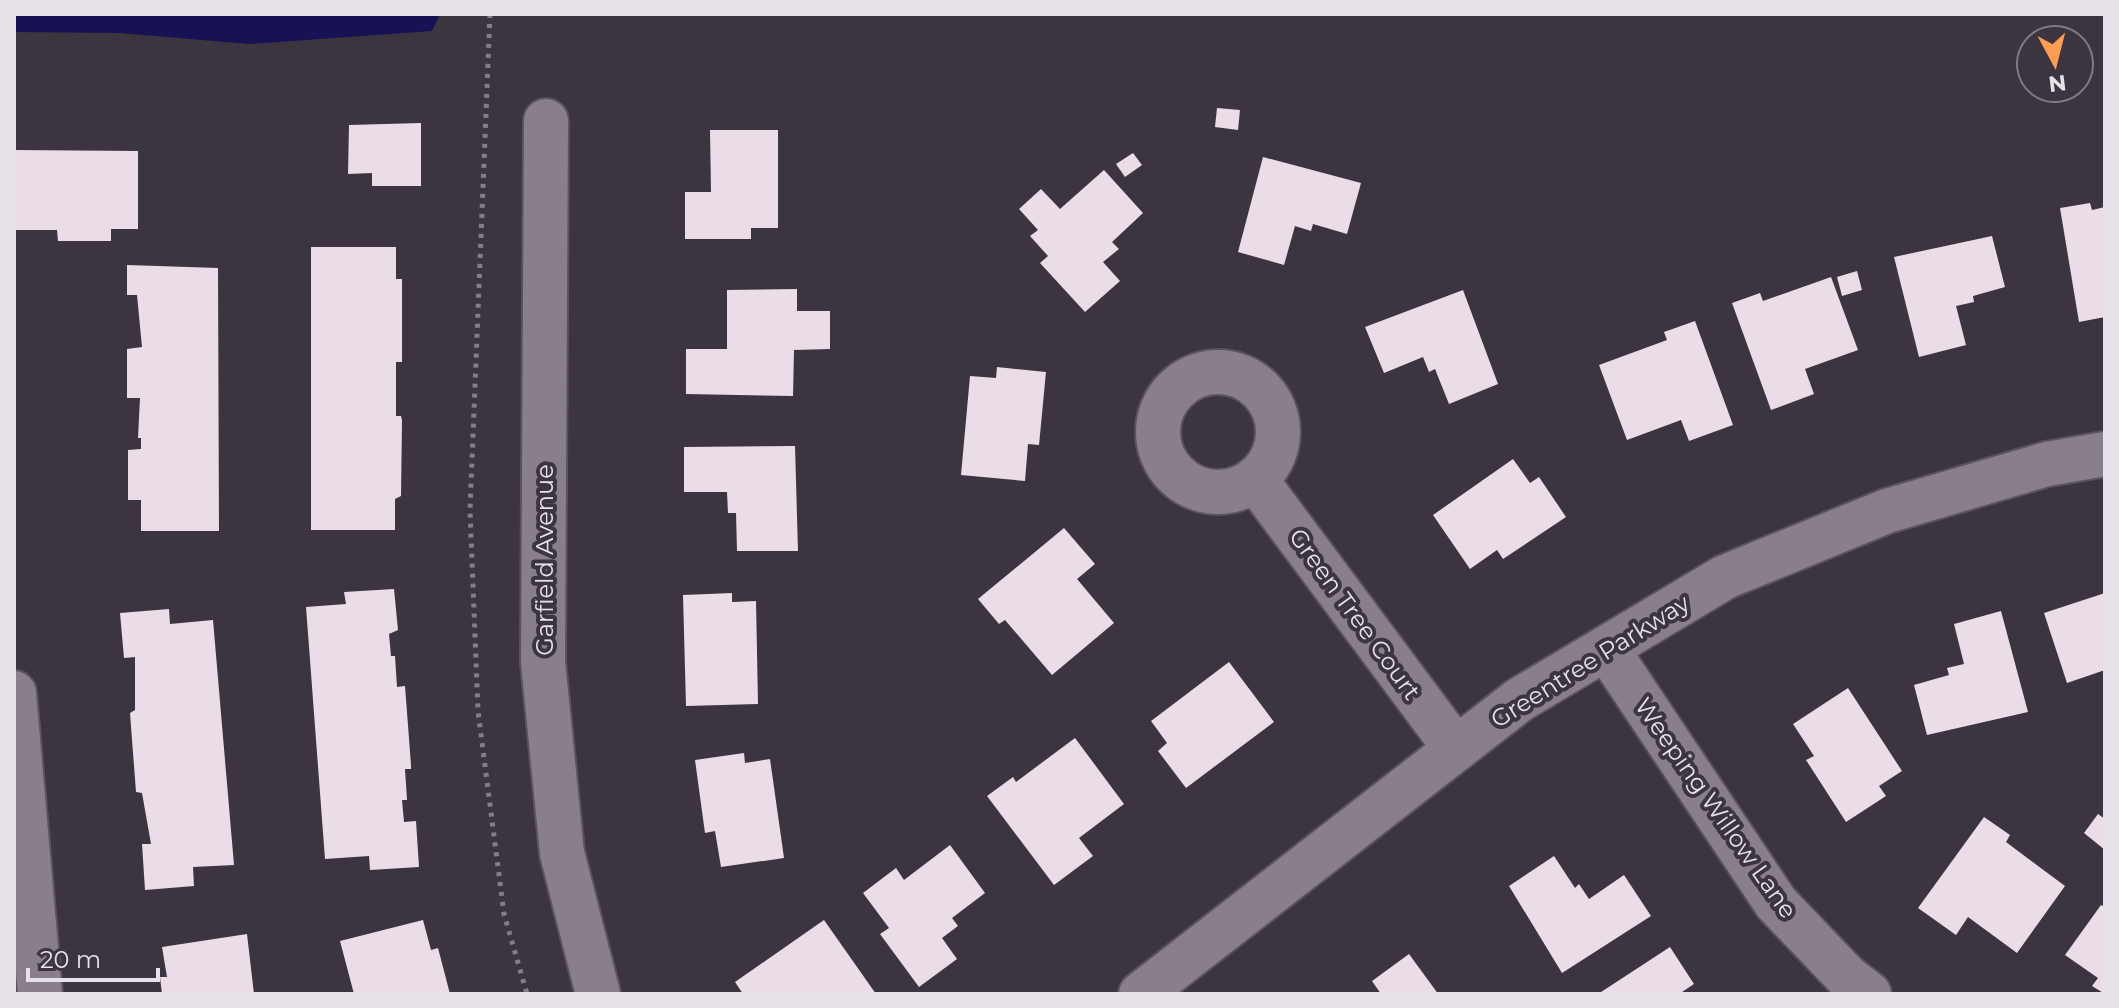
<svg xmlns="http://www.w3.org/2000/svg" width="2119" height="1008" font-family="Montserrat,sans-serif">
<style>
.water{fill:#171253}
.building{fill:#ebdde7}
.lines{fill:none;stroke-linecap:round;stroke-linejoin:round}
.minor-casing{stroke:#5a535d;stroke-width:48}
.path{stroke:#847e87;stroke-width:5;stroke-dasharray:4 6;stroke-linecap:butt}
.minor{stroke:#887f8b;stroke-width:44}
.labels{text-anchor:middle;dominant-baseline:central;stroke-width:8;stroke-linejoin:round;paint-order:stroke}
.street-label{font-size:24px;fill:#e7e2e9;stroke:#3c353f}
</style>
<rect width="100%" height="100%" fill="#3c353f"/>
<!-- water -->
<path class="water" d="M 14,14 L 440,14 L 432,31 L 249,44 L 119,33 L 14,32 Z"/>
<!-- building -->
<g class="building">
<path d="M 1217,108 L 1240,110 L 1238,130 L 1215,127 Z"/>
<path d="M 421,123 L 421,186 L 372,186 L 372,173 L 348,174 L 349,125 Z"/>
<path d="M 710,130 L 778,130 L 778,228 L 751,228 L 751,239 L 685,239 L 685,192 L 711,192 Z"/>
<path d="M 14,150 L 138,151 L 138,229 L 111,229 L 111,241 L 58,241 L 57,230 L 14,230 Z"/>
<path d="M 1133,153 L 1142,165 L 1125,177 L 1116,164 Z"/>
<path d="M 1263,157 L 1361,183 L 1347,234 L 1313,224 L 1311,231 L 1295,226 L 1284,265 L 1238,252 Z"/>
<path d="M 1104,170 L 1143,213 L 1112,242 L 1119,249 L 1103,262 L 1120,281 L 1085,312 L 1040,263 L 1048,256 L 1030,236 L 1038,230 L 1019,209 L 1041,189 L 1060,209 Z"/>
<path d="M 2090,203 L 2092,210 L 2105,207 L 2105,317 L 2079,322 L 2060,208 Z"/>
<path d="M 1992,236 L 2005,287 L 1973,296 L 1974,302 L 1956,306 L 1966,345 L 1919,357 L 1894,257 Z"/>
<path d="M 311,247 L 396,247 L 396,279 L 402,279 L 402,362 L 396,362 L 396,416 L 401,416 L 402,420 L 401,496 L 395,499 L 395,530 L 311,530 Z"/>
<path d="M 127,265 L 218,268 L 219,531 L 141,531 L 141,500 L 128,500 L 128,450 L 141,449 L 141,438 L 138,438 L 140,398 L 127,398 L 127,349 L 142,347 L 137,295 L 127,295 Z"/>
<path d="M 1857,271 L 1862,290 L 1842,296 L 1837,277 Z"/>
<path d="M 1831,277 L 1858,350 L 1805,369 L 1814,394 L 1771,410 L 1732,303 L 1760,293 L 1763,301 Z"/>
<path d="M 797,289 L 797,311 L 830,311 L 830,349 L 794,350 L 793,396 L 686,394 L 686,349 L 727,349 L 727,290 Z"/>
<path d="M 1463,290 L 1498,384 L 1449,404 L 1435,369 L 1429,372 L 1423,357 L 1384,373 L 1365,327 Z"/>
<path d="M 1695,321 L 1733,425 L 1689,441 L 1681,420 L 1627,440 L 1599,365 L 1667,340 L 1664,332 Z"/>
<path d="M 997,367 L 1046,372 L 1039,445 L 1028,444 L 1025,481 L 961,475 L 970,376 L 996,378 Z"/>
<path d="M 795,446 L 798,551 L 737,551 L 736,513 L 728,513 L 727,492 L 684,492 L 684,447 Z"/>
<path d="M 1513,459 L 1530,483 L 1539,477 L 1566,517 L 1503,559 L 1497,550 L 1470,569 L 1433,515 Z"/>
<path d="M 1064,528 L 1095,564 L 1077,579 L 1114,623 L 1052,675 L 1005,620 L 999,624 L 978,599 Z"/>
<path d="M 394,589 L 398,630 L 389,634 L 391,656 L 395,656 L 397,687 L 405,686 L 411,765 L 411,769 L 405,769 L 407,800 L 402,800 L 404,822 L 416,821 L 419,867 L 370,870 L 369,856 L 325,859 L 306,607 L 346,604 L 344,592 Z"/>
<path d="M 732,593 L 732,602 L 756,601 L 758,704 L 686,706 L 683,595 Z"/>
<path d="M 2105,593 L 2105,670 L 2067,683 L 2044,613 Z"/>
<path d="M 169,609 L 170,624 L 213,620 L 234,865 L 193,867 L 194,886 L 145,890 L 142,844 L 151,844 L 142,793 L 136,792 L 130,713 L 135,710 L 135,657 L 124,658 L 120,613 Z"/>
<path d="M 2001,611 L 2028,712 L 1927,735 L 1914,685 L 1949,675 L 1947,668 L 1964,664 L 1954,624 Z"/>
<path d="M 1229,662 L 1274,722 L 1186,788 L 1158,751 L 1167,743 L 1151,721 Z"/>
<path d="M 1848,688 L 1902,771 L 1879,786 L 1886,796 L 1846,822 L 1806,760 L 1814,756 L 1793,724 Z"/>
<path d="M 1075,738 L 1124,804 L 1079,838 L 1093,856 L 1054,885 L 987,796 L 1013,777 L 1016,782 Z"/>
<path d="M 744,753 L 745,763 L 770,759 L 784,858 L 721,867 L 715,831 L 705,833 L 695,760 Z"/>
<path d="M 2098,814 L 2105,819 L 2105,850 L 2084,833 Z"/>
<path d="M 1984,817 L 2010,835 L 2006,842 L 2065,886 L 2017,953 L 1968,917 L 1956,935 L 1918,908 Z"/>
<path d="M 950,845 L 985,893 L 952,918 L 958,926 L 942,938 L 957,959 L 919,987 L 880,934 L 889,928 L 863,893 L 896,868 L 904,880 Z"/>
<path d="M 1554,856 L 1575,888 L 1579,884 L 1589,899 L 1624,875 L 1651,916 L 1562,973 L 1509,886 Z"/>
<path d="M 2101,905 L 2105,907 L 2105,994 L 2092,986 L 2098,978 L 2065,955 Z"/>
<path d="M 423,920 L 431,950 L 438,948 L 450,994 L 354,994 L 340,941 Z"/>
<path d="M 824,920 L 876,994 L 743,994 L 735,982 Z"/>
<path d="M 247,934 L 254,994 L 162,994 L 160,977 L 167,977 L 162,947 Z"/>
<path d="M 1670,947 L 1694,984 L 1679,994 L 1598,994 Z"/>
<path d="M 1409,954 L 1436,991 L 1438,994 L 1381,994 L 1372,981 Z"/>
</g>
<g class="lines">
<defs>
<g id="minor">
<path d="M 546,121 L 543,662 L 562,853 L 598,994"/>
<circle cx="1218" cy="432" r="60"/>
<path d="M 1255,479 L 1456,749"/>
<path d="M 1606,648 L 1776,903 L 1847,977 L 1869,994"/>
<path d="M 14,693 L 40,994"/>
<path d="M 1141,994 L 1519,700 L 1725,577 L 1887,511 L 2047,464 L 2105,454"/>
</g>
</defs>
<!-- minor casing -->
<use href="#minor" class="minor-casing"/>
<!-- path -->
<path class="path" d="M 490,14 L 470,510 L 478,711 L 504,914 L 527,994"/>
<!-- minor -->
<use href="#minor" class="minor"/>
</g>
<g class="labels">
<!-- street labels -->
<g class="street-label">
<text transform="translate(544 560) rotate(-90)">Garfield Avenue</text>
<text transform="translate(1355 614) rotate(54)">Green Tree Court</text>
<text transform="translate(1590 661) rotate(-32)">Greentree Parkway</text>
<text transform="translate(1716 808) rotate(55)">Weeping Willow Lane</text>
</g>
</g>
<!-- border -->
<rect width="2119" height="1008" fill="none" stroke="#e7e2e9" stroke-width="32"/>
<!-- north arrow -->
<g transform="translate(2055 64) rotate(173)"><circle r="38" fill="#3c353f" stroke="#807a83" stroke-width="2"/>
<path d="M0-6L14 30L0 20L-14 30Z" fill="#fd9d55"/>
<text y="-12" font-size="22" font-weight="bold" text-anchor="middle" fill="#e7e2e9">N</text>
</g>
<!-- scale -->
<path d="M28 968v12h130v-12" fill="none" stroke="#e7e2e9" stroke-width="4"/>
<text x="40" y="968" font-size="24" fill="#e7e2e9" stroke="#3c353f" stroke-width="6" paint-order="stroke">20 m</text>
</svg>
